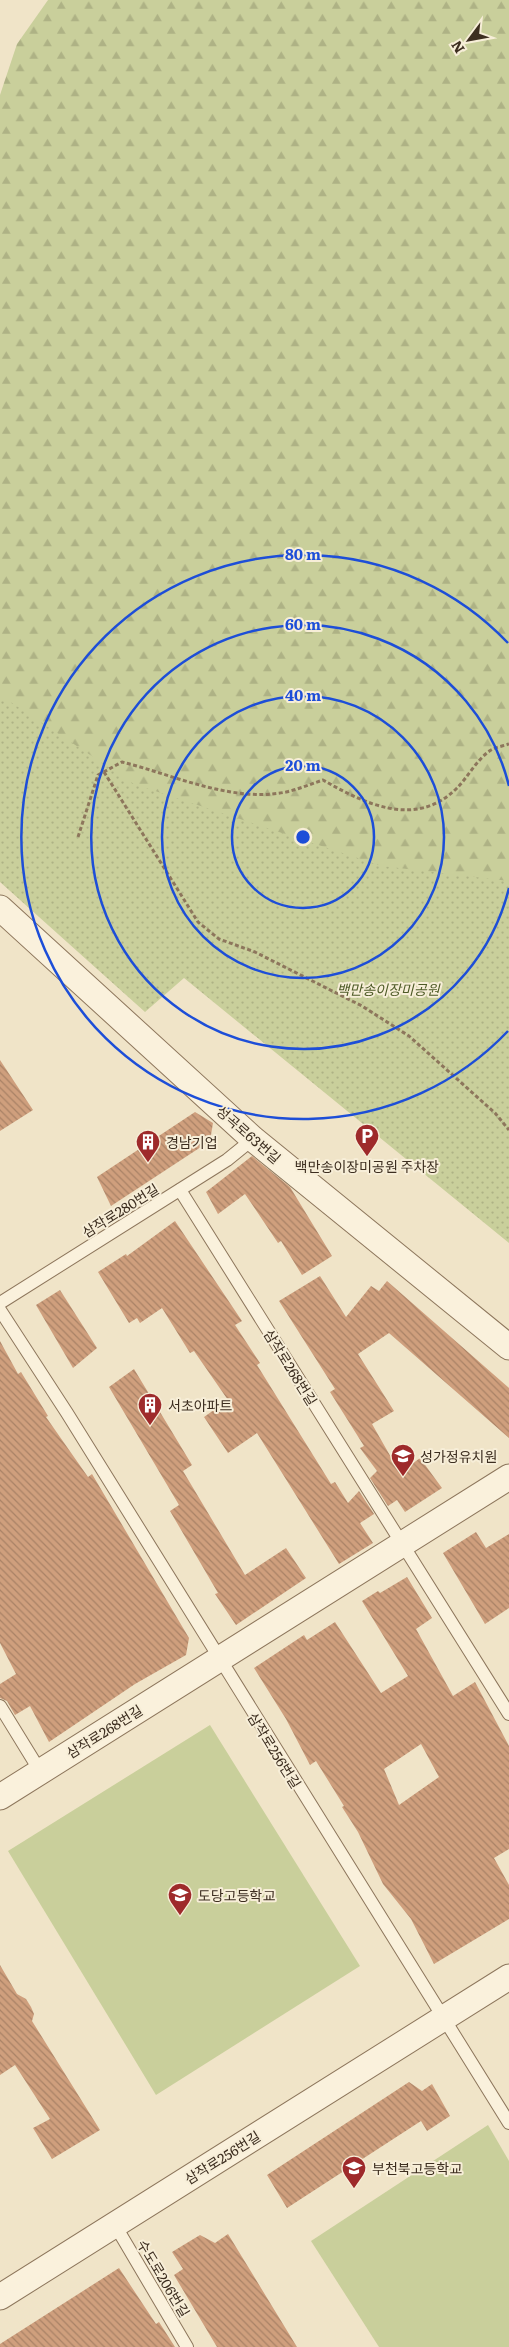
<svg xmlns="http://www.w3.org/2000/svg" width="509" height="2347" font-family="Literata,'Noto Sans KR',serif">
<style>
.forest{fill:url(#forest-firs)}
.park{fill:url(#park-dots)}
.garden{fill:#c9cf9b}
.building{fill:url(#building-back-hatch);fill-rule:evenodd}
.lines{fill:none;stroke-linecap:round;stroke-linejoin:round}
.service-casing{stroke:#8d765c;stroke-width:14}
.minor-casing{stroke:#8d765c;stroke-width:27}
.path{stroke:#8d765c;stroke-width:3;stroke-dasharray:4 2.5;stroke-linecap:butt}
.service{stroke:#faf1dc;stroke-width:12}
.minor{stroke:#faf1dc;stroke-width:25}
.ring{fill:none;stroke:#1d4ed8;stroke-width:2.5}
.labels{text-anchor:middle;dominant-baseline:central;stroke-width:4;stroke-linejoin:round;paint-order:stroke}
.park-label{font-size:14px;font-style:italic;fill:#4d5a26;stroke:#f7eed8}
.street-label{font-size:14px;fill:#3d2e20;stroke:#f7eed8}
.poi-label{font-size:14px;fill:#3d2e20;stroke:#f7eed8;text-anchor:start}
.centre{fill:#1d4ed8;stroke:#f7eed8;stroke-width:2.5}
.ring-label{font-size:15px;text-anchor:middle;font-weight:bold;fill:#1d4ed8;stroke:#f7eed8;stroke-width:4;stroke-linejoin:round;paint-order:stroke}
</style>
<defs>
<pattern id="forest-firs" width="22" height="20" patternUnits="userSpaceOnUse" patternTransform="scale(1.25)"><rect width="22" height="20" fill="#c9cf9b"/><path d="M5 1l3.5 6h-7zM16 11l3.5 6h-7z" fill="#aeb285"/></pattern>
<pattern id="park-dots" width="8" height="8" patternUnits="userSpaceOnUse" patternTransform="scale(1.25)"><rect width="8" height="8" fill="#c9cf9b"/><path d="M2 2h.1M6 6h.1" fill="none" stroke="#aeb285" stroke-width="1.8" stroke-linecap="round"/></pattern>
<pattern id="building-back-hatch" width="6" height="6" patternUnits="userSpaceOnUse" patternTransform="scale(1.25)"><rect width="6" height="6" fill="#cf9f7d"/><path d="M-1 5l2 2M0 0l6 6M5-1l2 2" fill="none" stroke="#a98266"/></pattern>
</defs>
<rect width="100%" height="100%" fill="#f0e4c8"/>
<!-- forest -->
<path class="forest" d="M 48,0 L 509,0 L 509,941 L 0,800 L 0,95 L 17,44 Z"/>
<!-- park -->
<path class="park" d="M 0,695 L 134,784 L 382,866 L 509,881 L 509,1243 L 184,978 L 145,1012 L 0,882 Z"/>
<!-- garden -->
<g class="garden">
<path d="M 210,1725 L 360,1966 L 156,2095 L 8,1851 Z"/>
<path d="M 488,2125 L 509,2161 L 509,2347 L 379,2347 L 311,2241 Z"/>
</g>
<!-- building -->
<g class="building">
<path d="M 0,1060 L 33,1110 L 0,1131 Z"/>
<path d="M 195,1112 L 213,1123 L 210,1141 L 111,1206 L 97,1177 Z"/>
<path d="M 252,1156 L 290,1187 L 332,1256 L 302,1275 L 281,1241 L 278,1243 L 245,1194 L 218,1214 L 206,1192 Z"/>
<path d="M 175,1221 L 242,1321 L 235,1325 L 260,1363 L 257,1365 L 331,1484 L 335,1482 L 348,1503 L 359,1491 L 374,1514 L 360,1523 L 373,1543 L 339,1564 L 257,1433 L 228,1453 L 204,1417 L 228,1400 L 194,1351 L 190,1353 L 162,1308 L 140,1323 L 137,1318 L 129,1323 L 98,1272 L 126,1254 L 127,1256 Z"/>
<path d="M 320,1276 L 346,1317 L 371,1286 L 379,1291 L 387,1281 L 509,1388 L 509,1438 L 389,1333 L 358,1354 L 394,1411 L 372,1424 L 400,1473 L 420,1458 L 442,1488 L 405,1512 L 397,1500 L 388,1506 L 370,1478 L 377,1471 L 360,1448 L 364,1446 L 330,1392 L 335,1389 L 279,1301 Z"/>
<path d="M 60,1290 L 97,1348 L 73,1368 L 36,1305 Z"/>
<path d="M 0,1341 L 18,1374 L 21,1372 L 48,1416 L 46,1417 L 88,1477 L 92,1474 L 189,1638 L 186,1655 L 135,1684 L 49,1742 L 30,1706 L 15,1715 L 7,1701 L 0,1698 L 0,1684 L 16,1674 L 0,1643 Z"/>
<path d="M 134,1369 L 192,1465 L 183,1471 L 245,1575 L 286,1548 L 306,1578 L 236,1625 L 215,1594 L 218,1593 L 170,1511 L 179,1505 L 109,1387 Z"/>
<path d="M 476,1532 L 486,1548 L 509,1534 L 509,1608 L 485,1624 L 443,1553 Z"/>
<path d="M 407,1577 L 432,1618 L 416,1629 L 453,1696 L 475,1682 L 509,1746 L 509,1849 L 494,1858 L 509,1885 L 509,1919 L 434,1964 L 411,1919 L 383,1884 L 358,1832 L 342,1807 L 344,1806 L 316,1761 L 310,1765 L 286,1719 L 254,1668 L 304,1635 L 307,1640 L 335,1622 L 381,1693 L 408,1676 L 362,1601 L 378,1591 L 380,1593 ZM 421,1744 L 439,1777 L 399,1805 L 384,1769 Z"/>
<path d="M 0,1965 L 17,1994 L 26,1999 L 31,2007 L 34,2014 L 32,2021 L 100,2130 L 52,2159 L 33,2128 L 50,2119 L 15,2065 L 0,2075 Z"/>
<path d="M 409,2082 L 422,2091 L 432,2084 L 450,2116 L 427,2131 L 421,2121 L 287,2208 L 267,2175 Z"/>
<path d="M 228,2234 L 297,2347 L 217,2347 L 174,2275 L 183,2269 L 172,2252 L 200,2235 L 215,2243 Z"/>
<path d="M 119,2268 L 156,2324 L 159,2322 L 175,2347 L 0,2347 L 0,2344 Z"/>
</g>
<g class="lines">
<defs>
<g id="service">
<path d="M 180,1190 L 509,1714"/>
<path d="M 0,1303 L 227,1160 L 253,1139"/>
<path d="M 0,1310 L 67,1413 L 509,2123"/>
<path d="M 0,1706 L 40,1771"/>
<path d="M 115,2225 L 187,2347"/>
</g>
<g id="minor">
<path d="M 0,908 L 253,1139 L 509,1347"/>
<path d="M 0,1797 L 509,1477"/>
<path d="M 0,2297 L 509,1977"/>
</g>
</defs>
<!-- service casing -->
<use href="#service" class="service-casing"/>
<!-- minor casing -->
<use href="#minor" class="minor-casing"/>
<!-- path -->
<g class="path">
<path d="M 104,772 L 198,922 L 219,939 L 255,952 L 362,1006 L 409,1036 L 495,1113 L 509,1130"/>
<path d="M 78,837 L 98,775 L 122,762 C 174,775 232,803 286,792 C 299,789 311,784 323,780 C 365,804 416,829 457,788 C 468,777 477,759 491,750 C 496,747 503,746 509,744"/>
</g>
<!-- service -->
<use href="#service" class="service"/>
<!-- minor -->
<use href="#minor" class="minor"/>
</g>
<!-- distance rings -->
<g class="ring">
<circle cx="303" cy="837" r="71"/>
<circle cx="303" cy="837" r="141"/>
<path d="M509 888A212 212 0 1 1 509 786"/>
<path d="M508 1031A282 282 0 1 1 508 643"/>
</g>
<!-- icons -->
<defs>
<symbol id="parking-pin" viewBox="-11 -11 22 30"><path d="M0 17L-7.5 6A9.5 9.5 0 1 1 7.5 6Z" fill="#9e2a2b" stroke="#f7eed8"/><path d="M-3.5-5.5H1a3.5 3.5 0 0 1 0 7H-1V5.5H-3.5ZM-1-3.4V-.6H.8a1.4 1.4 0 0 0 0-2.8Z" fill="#fff"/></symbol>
<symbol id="building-pin" viewBox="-11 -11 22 30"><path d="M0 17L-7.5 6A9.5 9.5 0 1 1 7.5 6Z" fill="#9e2a2b" stroke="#f7eed8"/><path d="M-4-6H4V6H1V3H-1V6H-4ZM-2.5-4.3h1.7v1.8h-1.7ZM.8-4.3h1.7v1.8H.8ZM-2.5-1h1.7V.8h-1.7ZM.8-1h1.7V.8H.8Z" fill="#fff"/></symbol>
<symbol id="school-pin" viewBox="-11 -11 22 30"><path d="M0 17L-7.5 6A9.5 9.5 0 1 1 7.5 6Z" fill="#9e2a2b" stroke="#f7eed8"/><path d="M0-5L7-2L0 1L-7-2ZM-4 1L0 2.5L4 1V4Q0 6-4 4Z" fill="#fff"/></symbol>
</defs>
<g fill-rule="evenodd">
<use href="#parking-pin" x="353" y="1122" width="28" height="38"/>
<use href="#building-pin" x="134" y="1128" width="28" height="38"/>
<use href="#building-pin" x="136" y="1391" width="28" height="38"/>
<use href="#school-pin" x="389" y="1442" width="28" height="38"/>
<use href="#school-pin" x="166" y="1881" width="28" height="38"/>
<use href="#school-pin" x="340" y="2154" width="28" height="38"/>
</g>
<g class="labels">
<!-- park labels -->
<g class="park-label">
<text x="388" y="989">백만송이장미공원</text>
</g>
<!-- street labels -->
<g class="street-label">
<text transform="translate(249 1134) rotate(41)">성곡로63번길</text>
<text transform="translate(120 1210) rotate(-32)">삼작로280번길</text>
<text transform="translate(291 1367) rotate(58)">삼작로268번길</text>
<text transform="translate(104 1731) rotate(-32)">삼작로268번길</text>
<text transform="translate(275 1750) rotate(58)">삼작로256번길</text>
<text transform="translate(222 2157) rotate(-32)">삼작로256번길</text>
<text transform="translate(164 2278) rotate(59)">수도로206번길</text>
</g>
<!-- poi labels -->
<g class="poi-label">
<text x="166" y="1142">경남기업</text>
<text x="367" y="1166" text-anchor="middle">백만송이장미공원 주차장</text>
<text x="168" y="1405">서초아파트</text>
<text x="420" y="1456">성가정유치원</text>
<text x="198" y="1895">도당고등학교</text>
<text x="372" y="2168">부천북고등학교</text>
</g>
</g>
<circle cx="303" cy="837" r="8" class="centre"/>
<g class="ring-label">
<text x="303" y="560">80 m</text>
<text x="303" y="630">60 m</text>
<text x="303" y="701">40 m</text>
<text x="303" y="771">20 m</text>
</g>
<!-- north arrow -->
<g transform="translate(469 40) rotate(238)" stroke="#f7eed8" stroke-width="4" paint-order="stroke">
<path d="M0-4L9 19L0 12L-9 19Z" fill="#3d2e20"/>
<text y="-8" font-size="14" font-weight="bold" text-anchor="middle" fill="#3d2e20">N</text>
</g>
</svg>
